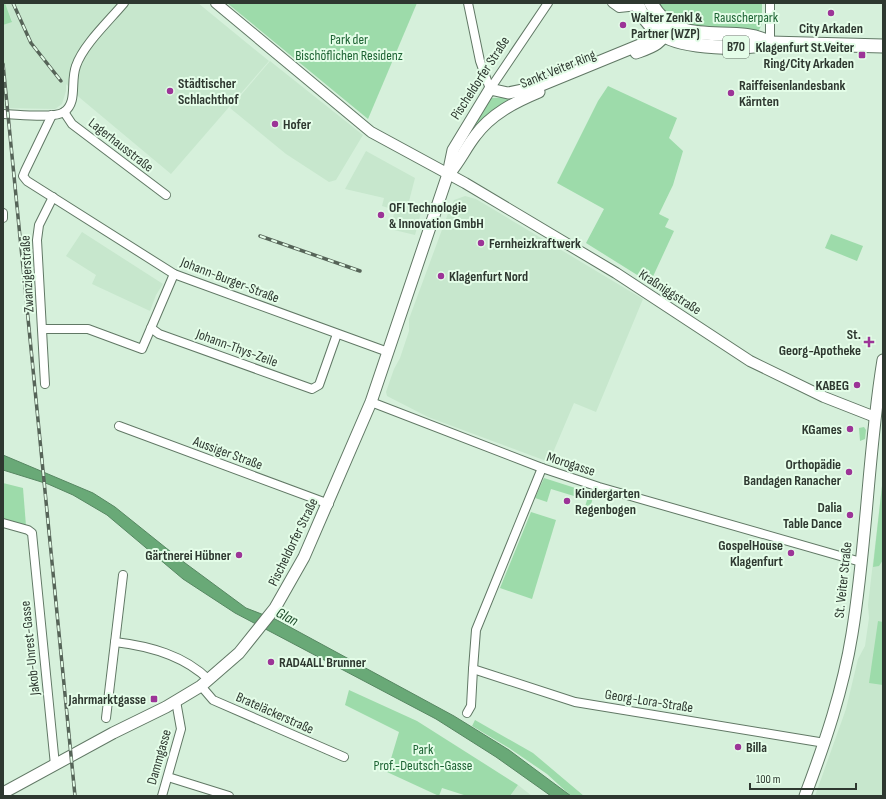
<svg xmlns="http://www.w3.org/2000/svg" width="886" height="799" font-family="'Sofia Sans Condensed',sans-serif">
<style>
.built{fill:#c7e7cd}
.green{fill:#9ddbaa}
.water{fill:#69a977;stroke:#578762}
.lines{fill:none;stroke-linecap:round;stroke-linejoin:round}
.minor-casing{stroke:#617865;stroke-width:10}
.tertiary-casing{stroke:#617865;stroke-width:12}
.secondary-casing{stroke:#617865;stroke-width:13}
.primary-casing{stroke:#617865;stroke-width:15}
.minor{stroke:#fff;stroke-width:8}
.tertiary{stroke:#fff;stroke-width:10}
.secondary{stroke:#fff;stroke-width:11}
.primary{stroke:#fff;stroke-width:13}
.rail-casing{stroke:#566458;stroke-width:3.5}
.rail{stroke:#e4fde8;stroke-width:2;stroke-dasharray:6;stroke-linecap:butt}
.poi-dot{fill:#9c3497;stroke:#e4fde8;stroke-width:1.5}
.labels{text-anchor:middle;dominant-baseline:central;stroke-width:4;stroke-linejoin:round;paint-order:stroke}
.shield{fill:#e4fde8;stroke:#657367;stroke-width:1}
.shield-label{font-size:13px;font-weight:bold;fill:#2e3830}
.poi-label{font-size:14px;font-weight:bold;fill:#2e3830;stroke:#e4fde8;text-anchor:start}
.park-label{font-size:14px;fill:#1d6333;stroke:#e4fde8}
.street-label{font-size:14px;fill:#2e3830;stroke:#e4fde8}
.water-label{font-size:15px;font-style:italic;fill:#1b4a28;stroke:#e4fde8}
</style>
<rect width="100%" height="100%" fill="#d6f0db"/>
<!-- built -->
<g class="built">
<path d="M 5,3 L 198,3 L 269,61 L 171,174 L 80,98 L 66,84 L 66,91 L 62,104 L 55,109 L 3,108 L 3,25 L 12,21 Z"/>
<path d="M 270,61 L 363,135 L 336,180 L 329,182 L 286,154 L 230,108 Z"/>
<path d="M 366,151 L 415,178 L 408,205 L 422,209 L 415,235 L 390,229 L 395,210 L 382,206 L 384,198 L 345,189 Z"/>
<path d="M 465,196 L 476,199 L 643,299 L 596,412 L 574,403 L 549,462 L 428,417 L 387,396 L 386,392 L 394,369 L 400,358 L 409,331 L 409,319 L 450,208 L 454,200 Z"/>
<path d="M 82,232 L 163,284 L 156,295 L 150,311 L 92,284 L 96,275 L 66,256 Z"/>
<path d="M 883,477 L 883,796 L 815,796 L 846,709 L 858,659 L 865,646 L 869,618 L 868,605 Z"/>
<path d="M 518,785 L 532,796 L 510,796 Z"/>
</g>
<!-- green -->
<g class="green">
<path d="M 3,3 L 5,3 L 12,22 L 3,25 Z"/>
<path d="M 227,3 L 417,3 L 368,119 Z"/>
<path d="M 658,3 L 762,3 L 762,24 L 758,32 L 730,32 L 677,23 L 664,12 Z"/>
<path d="M 608,86 L 677,118 L 669,138 L 683,151 L 673,185 L 659,214 L 669,219 L 665,227 L 674,231 L 650,283 L 586,243 L 604,209 L 557,183 L 598,101 Z"/>
<path d="M 516,97 L 458,156 L 468,132 L 491,98 Z"/>
<path d="M 831,234 L 863,246 L 857,261 L 825,248 Z"/>
<path d="M 864,427 L 866,430 L 865,439 L 860,441 L 859,428 Z"/>
<path d="M 883,477 L 883,560 L 879,566 L 873,567 Z"/>
<path d="M 544,478 L 594,494 L 590,508 L 585,507 L 587,500 L 551,489 L 547,502 L 535,498 Z"/>
<path d="M 3,483 L 23,488 L 26,526 L 3,519 Z"/>
<path d="M 531,512 L 556,520 L 532,599 L 500,588 Z"/>
<path d="M 878,621 L 883,622 L 883,685 L 869,683 Z"/>
<path d="M 349,690 L 417,721 L 518,785 L 510,796 L 467,796 L 442,788 L 439,796 L 387,772 L 399,732 L 345,705 Z"/>
<path d="M 475,720 L 533,753 L 584,796 L 571,796 L 547,774 L 509,748 L 472,726 Z"/>
</g>
<!-- water -->
<path class="water" d="M 3,455 L 93,493 L 115,507 L 181,560 L 246,608 L 277,620 L 454,716 L 509,750 L 571,796 L 551,796 L 496,757 L 436,719 L 235,613 L 183,579 L 107,515 L 73,495 L 48,484 L 3,470 Z"/>
<g class="lines">
<defs>
<g id="minor">
<path d="M 468,3 L 480,61 L 490,89"/>
<path d="M 612,3 L 619,8 L 638,6"/>
<path d="M 770,3 L 770,43"/>
<path d="M 490,89 L 548,3"/>
<path d="M 64,112 L 72,124 L 166,195"/>
<path d="M 3,114 C 16,114 54,119 64,112 C 78,102 70,82 76,66 C 83,45 109,21 124,3"/>
<path d="M 52,115 L 25,171 L 23,176 L 27,181 L 174,274 L 388,352"/>
<path d="M 3,213 L 3,218"/>
<path d="M 151,328 L 159,334 L 312,389 L 319,385 L 337,334"/>
<path d="M 43,329 L 88,329 L 142,349 L 174,274"/>
<path d="M 45,384 L 37,240 L 39,225 L 53,197"/>
<path d="M 371,402 L 542,468 L 599,487 L 861,562"/>
<path d="M 119,426 L 329,504"/>
<path d="M 542,468 L 476,630 L 473,669 L 575,702 L 825,743"/>
<path d="M 3,523 L 28,530 L 32,533 L 55,765"/>
<path d="M 115,642 C 149,646 184,655 209,680"/>
<path d="M 201,686 L 213,700 L 344,757"/>
<path d="M 467,713 L 471,706 L 473,669"/>
<path d="M 106,718 L 123,575"/>
<path d="M 168,777 L 229,796"/>
<path d="M 162,796 L 181,729 L 176,701"/>
</g>
<path id="tertiary" d="M 216,3 L 371,132 L 465,183 L 616,273 L 750,361 L 824,397 L 875,417"/>
<g id="secondary">
<path d="M 636,53 C 650,48 665,44 666,27 L 661,17"/>
<path d="M 449,174 C 460,161 465,149 475,136 C 491,114 515,102 539,92"/>
<path d="M 3,793 L 113,733 L 166,707 L 201,686 L 239,653 L 275,608 L 304,557 L 371,402 L 448,174 L 453,150 L 490,89 L 508,93 L 537,87 L 642,44 L 659,33"/>
<path d="M 805,796 C 825,743 843,690 852,634 C 867,543 868,451 883,360"/>
</g>
<g id="primary">
<path d="M 637,3 C 641,15 650,27 661,34 C 684,49 745,50 770,43 L 883,46"/>
<path d="M 651,3 C 677,52 734,22 770,43"/>
</g>
</defs>
<!-- minor casing -->
<use href="#minor" class="minor-casing"/>
<!-- tertiary casing -->
<use href="#tertiary" class="tertiary-casing"/>
<!-- secondary casing -->
<use href="#secondary" class="secondary-casing"/>
<!-- primary casing -->
<use href="#primary" class="primary-casing"/>
<!-- minor -->
<use href="#minor" class="minor"/>
<!-- tertiary -->
<use href="#tertiary" class="tertiary"/>
<!-- secondary -->
<use href="#secondary" class="secondary"/>
<!-- primary -->
<use href="#primary" class="primary"/>
<defs>
<g id="rail">
<path d="M 13,3 L 31,43 L 61,81"/>
<path d="M 3,64 L 75,796"/>
<path d="M 260,236 L 360,271"/>
</g>
</defs>
<!-- rail casing -->
<use href="#rail" class="rail-casing"/>
<!-- rail -->
<use href="#rail" class="rail"/>
</g>
<!-- markers -->
<g class="poi-dot">
<circle cx="831" cy="13" r="4"/>
<circle cx="623" cy="25" r="4"/>
<rect x="858" y="51" width="8" height="8" rx="2"/>
<circle cx="170" cy="91" r="4"/>
<circle cx="731" cy="93" r="4"/>
<circle cx="275" cy="124" r="4"/>
<circle cx="381" cy="215" r="4"/>
<circle cx="481" cy="243" r="4"/>
<circle cx="441" cy="276" r="4"/>
<path d="M867 336h4v4h4v4h-4v4h-4v-4h-4v-4h4z"/>
<circle cx="857" cy="385" r="4"/>
<circle cx="850" cy="429" r="4"/>
<circle cx="849" cy="472" r="4"/>
<circle cx="567" cy="501" r="4"/>
<circle cx="850" cy="515" r="4"/>
<circle cx="791" cy="553" r="4"/>
<circle cx="239" cy="555" r="4"/>
<circle cx="271" cy="662" r="4"/>
<rect x="150" y="695" width="8" height="8" rx="2"/>
<circle cx="738" cy="747" r="4"/>
</g>
<g class="labels">
<!-- shield labels -->
<rect class="shield" x="723" y="36" width="26" height="22" rx="3"/>
<g class="shield-label">
<text x="736" y="47">B70</text>
</g>
<!-- poi labels -->
<g class="poi-label">
<text x="631" y="17">Walter Zenkl &amp;<tspan x="631" dy="16">Partner (WZP)</tspan></text>
<text x="831" y="28" text-anchor="middle">City Arkaden</text>
<text x="854" y="47" text-anchor="end">Klagenfurt St.Veiter<tspan x="854" dy="16">Ring/City Arkaden</tspan></text>
<text x="178" y="83">Städtischer<tspan x="178" dy="16">Schlachthof</tspan></text>
<text x="739" y="85">Raiffeisenlandesbank<tspan x="739" dy="16">Kärnten</tspan></text>
<text x="283" y="124">Hofer</text>
<text x="389" y="207">OFI Technologie<tspan x="389" dy="16">&amp; Innovation GmbH</tspan></text>
<text x="489" y="243">Fernheizkraftwerk</text>
<text x="449" y="276">Klagenfurt Nord</text>
<text x="861" y="334" text-anchor="end">St.<tspan x="861" dy="16">Georg-Apotheke</tspan></text>
<text x="849" y="385" text-anchor="end">KABEG</text>
<text x="842" y="429" text-anchor="end">KGames</text>
<text x="841" y="464" text-anchor="end">Orthopädie<tspan x="841" dy="16">Bandagen Ranacher</tspan></text>
<text x="575" y="493">Kindergarten<tspan x="575" dy="16">Regenbogen</tspan></text>
<text x="842" y="507" text-anchor="end">Dalia<tspan x="842" dy="16">Table Dance</tspan></text>
<text x="783" y="545" text-anchor="end">GospelHouse<tspan x="783" dy="16">Klagenfurt</tspan></text>
<text x="231" y="555" text-anchor="end">Gärtnerei Hübner</text>
<text x="279" y="662">RAD4ALL Brunner</text>
<text x="146" y="699" text-anchor="end">Jahrmarktgasse</text>
<text x="746" y="747">Billa</text>
</g>
<!-- park labels -->
<g class="park-label">
<text x="746" y="17">Rauscherpark</text>
<text x="349" y="39">Park der<tspan x="349" dy="16">Bischöflichen Residenz</tspan></text>
<text x="423" y="749">Park<tspan x="423" dy="16">Prof.-Deutsch-Gasse</tspan></text>
</g>
<!-- street labels -->
<g class="street-label">
<text transform="translate(558 69) rotate(-22)">Sankt Veiter Ring</text>
<text transform="translate(480 78) rotate(-57)">Pischeldorfer Straße</text>
<text transform="translate(121 145) rotate(38)">Lagerhausstraße</text>
<text transform="translate(27 274) rotate(-93)">Zwanzigerstraße</text>
<text transform="translate(230 280) rotate(21)">Johann-Burger-Straße</text>
<text transform="translate(670 292) rotate(33)">Kraßniggstraße</text>
<text transform="translate(237 348) rotate(20)">Johann-Thys-Zeile</text>
<text transform="translate(228 453) rotate(20)">Aussiger Straße</text>
<text transform="translate(571 464) rotate(18)">Morogasse</text>
<text transform="translate(293 542) rotate(-64)">Pischeldorfer Straße</text>
<text transform="translate(843 580) rotate(-84)">St. Veiter Straße</text>
<text transform="translate(30 648) rotate(-96)">Jakob-Unrest-Gasse</text>
<text transform="translate(649 701) rotate(9)">Georg-Lora-Straße</text>
<text transform="translate(275 713) rotate(24)">Brateläckerstraße</text>
<text transform="translate(159 757) rotate(-74)">Dammgasse</text>
</g>
<!-- water labels -->
<g class="water-label">
<text transform="translate(287 617) rotate(28)">Glan</text>
</g>
</g>
<!-- border -->
<rect width="886" height="799" fill="none" stroke="#2e3830" stroke-width="8"/>
<!-- scale -->
<path d="M750 783v6h106v-6" fill="none" stroke="#2e3830" stroke-width="2"/>
<text x="756" y="783" font-size="12" fill="#2e3830" stroke="#e4fde8" stroke-width="3" paint-order="stroke">100 m</text>
</svg>
